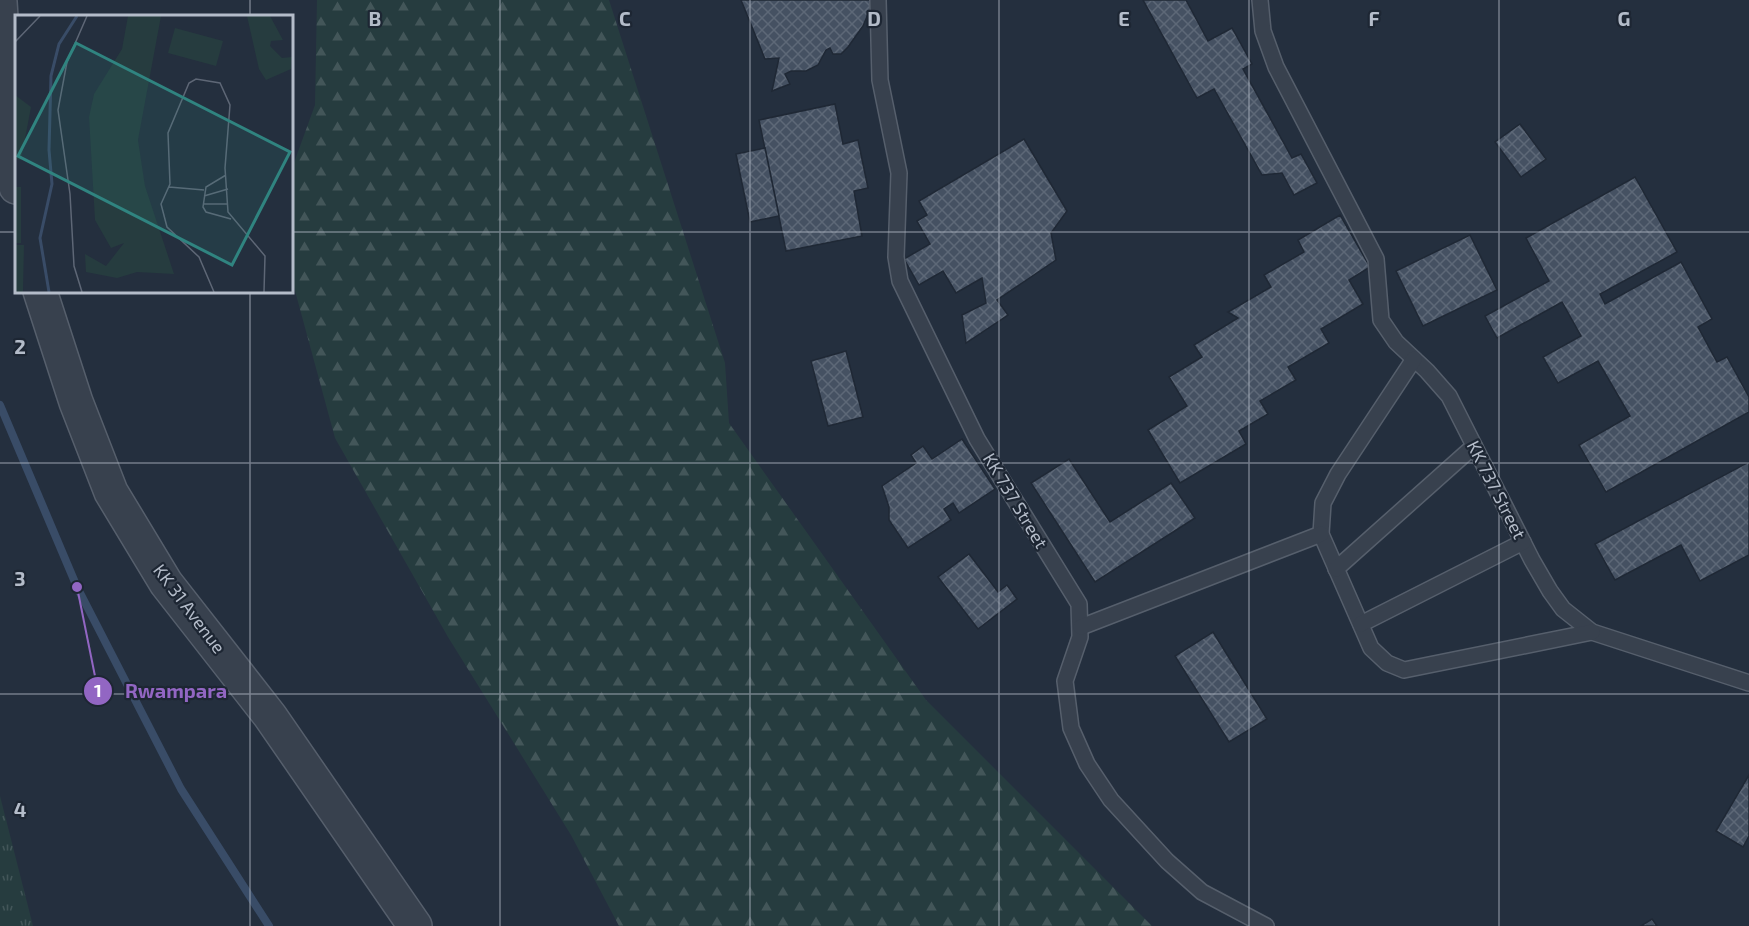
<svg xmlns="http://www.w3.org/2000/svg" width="1749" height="926" font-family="'Exo 2',sans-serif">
<defs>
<pattern id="forest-firs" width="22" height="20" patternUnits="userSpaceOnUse" patternTransform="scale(1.5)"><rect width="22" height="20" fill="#263c3f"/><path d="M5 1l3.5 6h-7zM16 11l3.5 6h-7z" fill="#435659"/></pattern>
<pattern id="park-tufts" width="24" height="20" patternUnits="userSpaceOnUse" patternTransform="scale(1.5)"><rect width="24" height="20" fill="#263c3f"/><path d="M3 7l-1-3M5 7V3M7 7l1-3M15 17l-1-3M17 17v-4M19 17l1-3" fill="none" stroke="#435659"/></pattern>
<pattern id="building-cross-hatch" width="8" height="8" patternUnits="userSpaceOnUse" patternTransform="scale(1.5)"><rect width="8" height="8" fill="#455162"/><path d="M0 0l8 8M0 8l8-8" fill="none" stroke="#5d6877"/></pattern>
</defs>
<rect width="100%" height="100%" fill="#242f3e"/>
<polygon fill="url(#forest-firs)" points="317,0 609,0 725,363 729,423 926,700 1152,926 619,926 571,835 448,637 335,438 291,276 291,171 315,105"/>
<polygon fill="url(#park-tufts)" points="0,796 33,926 0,926"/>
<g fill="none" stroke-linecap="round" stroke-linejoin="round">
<polyline stroke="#394c67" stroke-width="8" points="0,405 77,587 181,789 269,926"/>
</g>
<g fill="url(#building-cross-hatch)" stroke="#1f2835" stroke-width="1.5">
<polygon points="741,0 874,0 863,26 848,47 841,54 833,54 830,48 826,50 818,65 806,71 791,71 785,74 790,84 772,91 779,58 765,59"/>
<polygon points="1143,0 1186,0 1208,41 1232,28 1252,64 1243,69 1292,158 1301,154 1317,183 1294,195 1282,173 1262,175 1214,89 1197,98"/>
<polygon points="835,104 843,144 858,140 868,188 854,191 862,236 786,251 759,120"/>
<polygon points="1520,124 1546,159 1521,177 1495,142"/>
<polygon points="1024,139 1067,211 1051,233 1056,260 997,300 1008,315 966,343 962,315 986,303 982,278 956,293 943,271 919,285 904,259 930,244 917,221 927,215 919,201"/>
<polygon points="765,148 779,216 750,222 736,154"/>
<polygon points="1635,177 1677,252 1600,294 1605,304 1681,262 1712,319 1698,327 1717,362 1727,357 1749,397 1749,412 1606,492 1579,445 1630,416 1598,361 1558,383 1543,357 1581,336 1562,302 1497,338 1485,316 1549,281 1526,238"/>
<polygon points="1340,215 1370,267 1349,280 1363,304 1321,329 1329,343 1288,367 1296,380 1260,401 1268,414 1239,431 1246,444 1180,483 1148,430 1187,406 1169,377 1202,357 1194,345 1238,318 1228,312 1271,287 1264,275 1304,252 1298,240"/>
<polygon points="1470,235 1497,290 1423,326 1396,271"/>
<polygon points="846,351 863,417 828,426 811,361"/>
<polygon points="962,439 995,489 959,513 953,503 944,509 951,520 908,548 889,520 889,507 882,486 916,463 911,455 923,446 932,459"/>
<polygon points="1069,459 1110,522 1171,483 1195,518 1095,582 1031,483"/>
<polygon points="1749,462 1749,555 1700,581 1681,545 1615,580 1595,544"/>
<polygon points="969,554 998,592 1007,585 1017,599 978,629 938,577"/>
<polygon points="1213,632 1267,719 1229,742 1175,656"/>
<polygon points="1749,775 1749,836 1743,847 1716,831"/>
<polygon points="1652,919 1657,926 1641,926"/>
</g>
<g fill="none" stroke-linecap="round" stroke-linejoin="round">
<g stroke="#565f6c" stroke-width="18">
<g id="service">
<polyline points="878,0 880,80 899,173 896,257 900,281 977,439 1079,604 1080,637 1065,681 1071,728 1087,764 1111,800 1167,861 1202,892 1266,926"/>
<polyline points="1260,0 1263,31 1276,67 1376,259 1381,320 1396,342 1427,371 1449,396 1532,560 1550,591 1563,609 1592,632 1749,683"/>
<polyline points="1414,359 1338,474 1323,503 1321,534 1371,648 1387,663 1404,670 1592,632"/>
<polyline points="1336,569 1474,446"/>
<polyline points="1361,624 1523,542"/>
<polyline points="1081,627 1321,534"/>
</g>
</g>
<g stroke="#565f6c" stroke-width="36">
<g id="tertiary">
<polyline points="0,2 10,155 16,187"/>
<polyline points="40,291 76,402 111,492 166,583 270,716 415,926"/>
</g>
</g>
<use href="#service" stroke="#38414e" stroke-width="15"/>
<use href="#tertiary" stroke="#38414e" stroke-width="33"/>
</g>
<path fill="none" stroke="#b4bcc9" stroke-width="1.5" stroke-opacity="0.55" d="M250,0V16M500,0V926M750,0V926M999,0V926M1249,0V926M1499,0V926M0,232H16M291,232H1749M250,291V926M0,463H1749M0,694H1749"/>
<g text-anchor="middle" stroke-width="4.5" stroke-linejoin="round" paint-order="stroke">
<g font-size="18" fill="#b4bcc9" stroke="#1d2633">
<text transform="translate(1496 490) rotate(63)" y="6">KK 737 Street</text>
<text transform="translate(1015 501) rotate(59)" y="6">KK 737 Street</text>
<text transform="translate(189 609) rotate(53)" y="6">KK 31 Avenue</text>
</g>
</g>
<g transform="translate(15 15)">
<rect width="278" height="278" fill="#242f3e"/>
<path d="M160,13L208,26L201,51L153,38ZM0,172H6V228H0ZM0,230H9L8,277H0Z" fill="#263c3f"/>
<path d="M113,1H146L123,125L130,171L159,259L122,257L102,263L71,257L70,239L91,251L109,228L96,233L80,205L74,102L79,79L107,34ZM232,1H255L268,25L256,26L255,31L267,43L277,42L276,54L251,65L244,54Z" fill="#263c3f"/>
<path d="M0,80L16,92L6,145L0,144Z" fill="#263c3f"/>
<path fill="none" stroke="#394c67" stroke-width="3" d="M34,277L25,223L37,169L34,135L36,61L44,29L62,1"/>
<path fill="none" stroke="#5e6776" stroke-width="1.5" d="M0,27L25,1M211,160L191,172L188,192L191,197L216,204M154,172L189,175M189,181L213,174M188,189H213M67,277L59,251L55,179L43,95L52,47L72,1M199,277L184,242L152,212L146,189L155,169L153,118L174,68L181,64L205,68L215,90L210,153L213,197L250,241L249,277"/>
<path fill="#308480" fill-opacity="0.15" stroke="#308480" stroke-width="3" d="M61,28L275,137L217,250L3,141Z"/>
<rect width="278" height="278" fill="none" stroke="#b4bcc9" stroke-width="3"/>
</g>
<g font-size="20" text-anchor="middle" font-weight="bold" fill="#b4bcc9" stroke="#1d2633" stroke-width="4.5" stroke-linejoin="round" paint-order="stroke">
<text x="375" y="26">B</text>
<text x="625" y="26">C</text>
<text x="874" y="26">D</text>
<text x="1124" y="26">E</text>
<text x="1374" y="26">F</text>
<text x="1624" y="26">G</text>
<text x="20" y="354">2</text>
<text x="20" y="586">3</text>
<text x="20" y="817">4</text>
</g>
<path fill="none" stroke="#9266c3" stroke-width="2" d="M77 587L98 691"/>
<g fill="#9266c3" stroke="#1d2633" stroke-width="2">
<circle cx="77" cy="587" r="6"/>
<circle cx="98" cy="691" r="15"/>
</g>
<g font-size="18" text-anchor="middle" font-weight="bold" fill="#fff">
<text x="98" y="697">1</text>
</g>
<g font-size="20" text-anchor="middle" font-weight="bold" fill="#9266c3" stroke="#1d2633" stroke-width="4.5" stroke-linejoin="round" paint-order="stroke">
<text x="176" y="698">Rwampara</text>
</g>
</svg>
